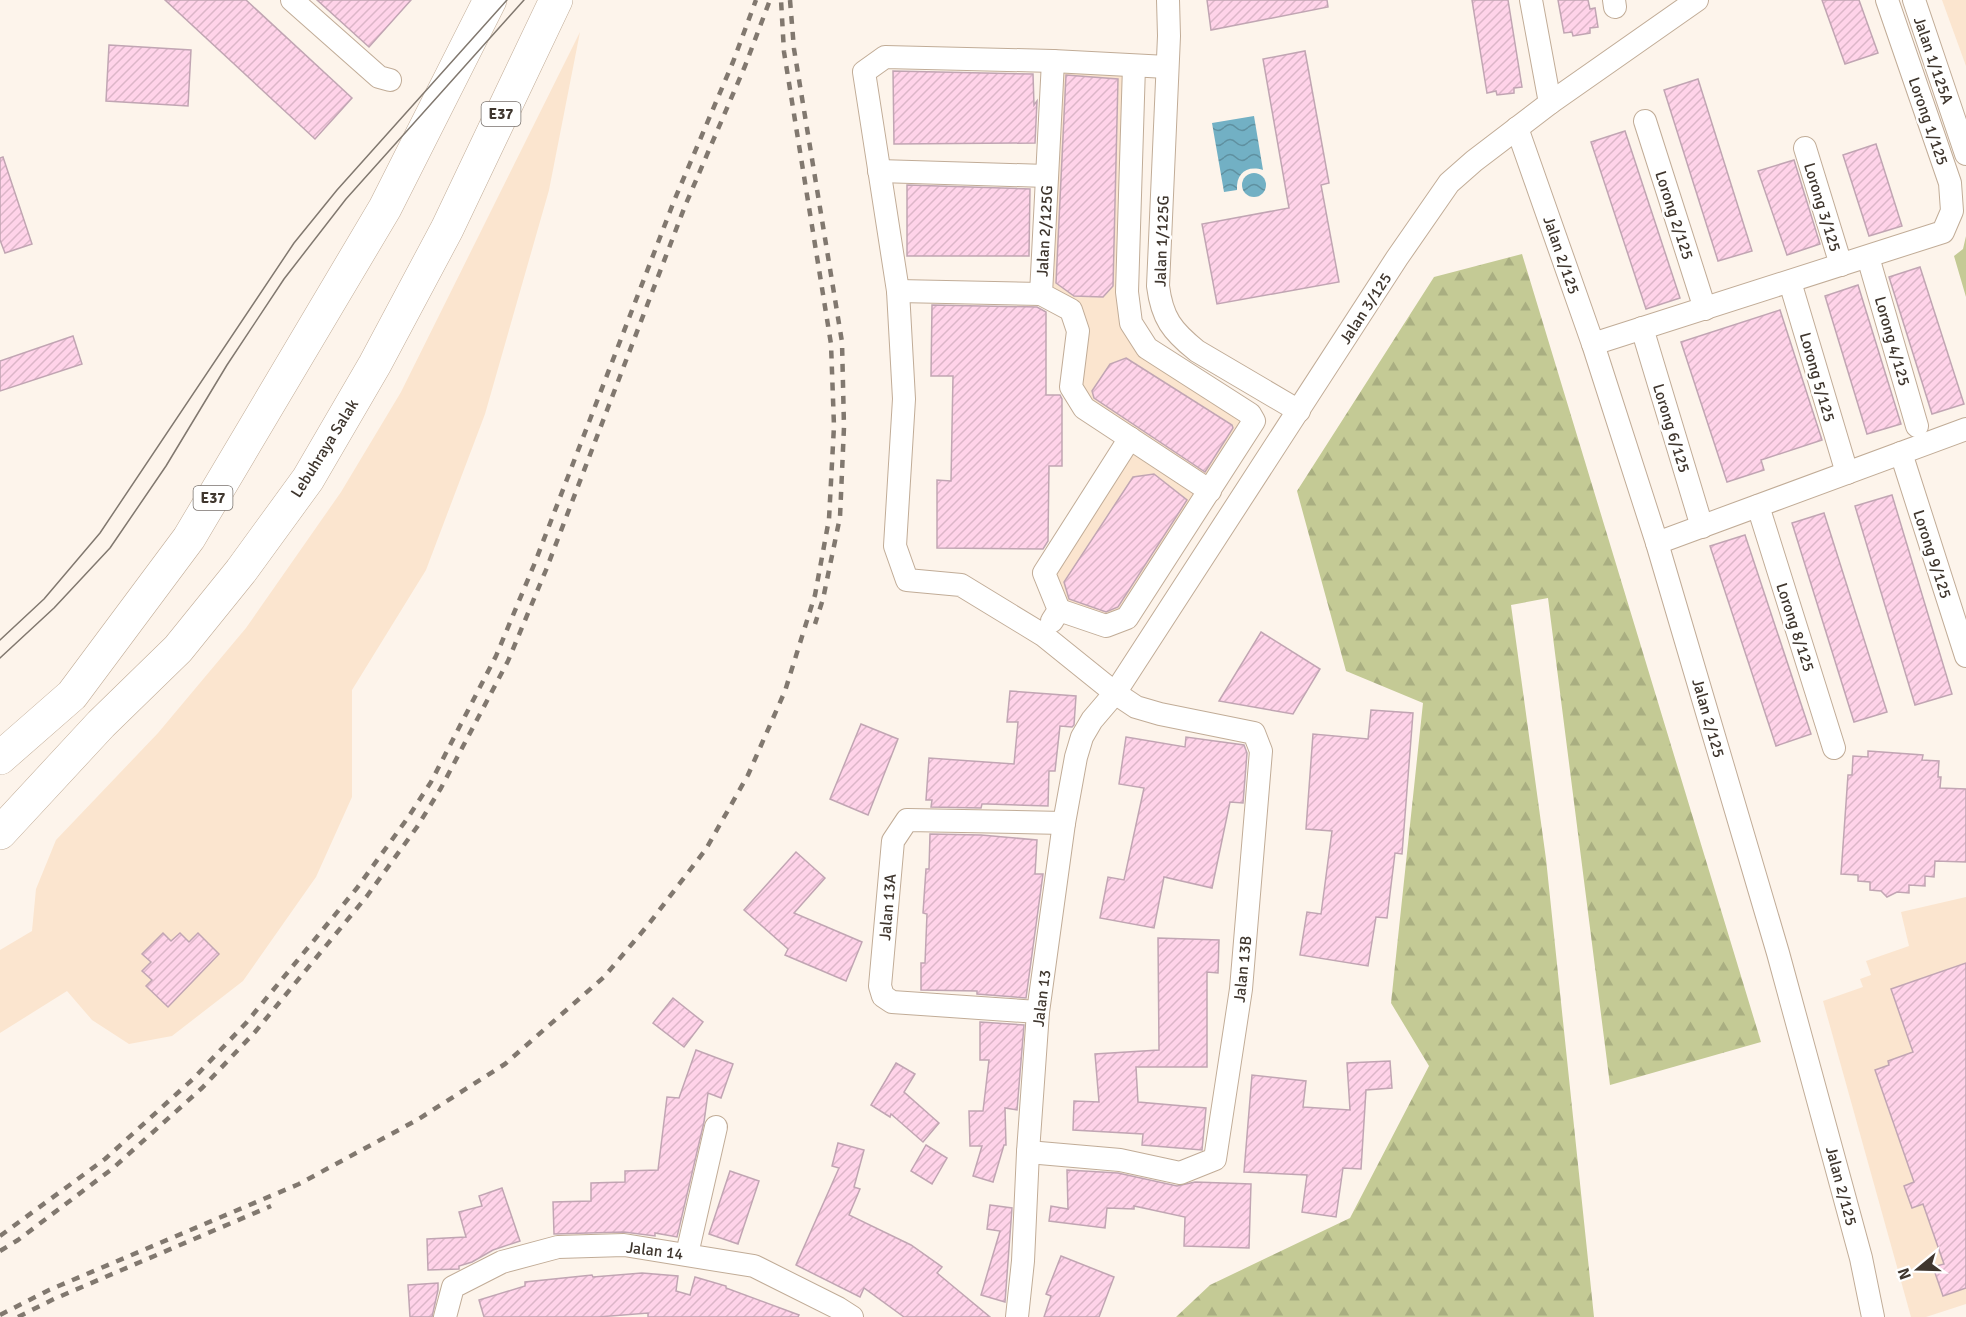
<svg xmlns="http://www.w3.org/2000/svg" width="1966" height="1317" font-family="Signika,sans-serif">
<defs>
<pattern id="forest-firs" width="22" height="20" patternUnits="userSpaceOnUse" patternTransform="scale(1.5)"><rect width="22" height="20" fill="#c4ca95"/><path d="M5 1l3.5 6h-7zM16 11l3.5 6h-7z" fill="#a9ae81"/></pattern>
<pattern id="water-waves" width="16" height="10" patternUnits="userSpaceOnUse" patternTransform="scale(1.5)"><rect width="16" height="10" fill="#72b0c4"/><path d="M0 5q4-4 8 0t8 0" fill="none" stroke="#5f90a0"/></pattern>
<pattern id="building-hatch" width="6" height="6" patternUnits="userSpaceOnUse" patternTransform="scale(1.5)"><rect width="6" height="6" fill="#ffd3e9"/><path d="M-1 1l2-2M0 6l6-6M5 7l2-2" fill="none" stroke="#dcb6c8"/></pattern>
</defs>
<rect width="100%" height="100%" fill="#fdf4eb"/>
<g fill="#fbe5cf">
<polygon points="1942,0 1966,0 1966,66"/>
<polygon points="580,32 549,190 485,414 426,570 352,690 352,797 316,877 243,981 172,1036 129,1044 92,1020 67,991 0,1033 0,950 32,931 36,889 56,840 158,733 246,628 341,492 401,392"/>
<polygon points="1059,69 1127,72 1125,325 1249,419 1124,616 1106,622 1066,609 1052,573 1137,440 1087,406 1078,384 1085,329 1049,291"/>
<polygon points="1966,897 1966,1304 1926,1317 1911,1317 1823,1001 1863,987 1860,979 1871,975 1866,961 1909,946 1901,912"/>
</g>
<g fill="url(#forest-firs)">
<polygon points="1966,236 1966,297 1954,256 1963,249"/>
<polygon points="1522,254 1761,1042 1610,1085 1548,598 1511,605 1546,859 1594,1317 1176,1317 1210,1285 1350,1218 1429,1066 1391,1003 1423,703 1346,671 1297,491 1434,277"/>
</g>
<g fill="url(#water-waves)">
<path d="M1254,116L1263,170C1247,165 1236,173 1237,190L1224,192L1212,123Z"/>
<circle cx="1254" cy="185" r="12"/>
</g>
<g fill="url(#building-hatch)" stroke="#c1a5b3" stroke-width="1.5">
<polygon points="165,0 246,0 352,98 315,139"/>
<polygon points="317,0 411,0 369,47"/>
<polygon points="1207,0 1327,0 1328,7 1211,30"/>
<polygon points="1472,0 1508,0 1522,87 1514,88 1514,93 1497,95 1496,91 1487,93"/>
<polygon points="1558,0 1588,0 1590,9 1595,8 1598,27 1590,28 1590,33 1573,36 1572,32 1564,33"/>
<polygon points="1822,0 1859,0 1878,53 1845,64"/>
<polygon points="109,45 191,50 188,106 106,101"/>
<polygon points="1305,51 1329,183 1321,185 1339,282 1217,304 1202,224 1289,208 1263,59"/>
<polygon points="893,71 1033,74 1034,105 1037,101 1035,143 894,144"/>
<polygon points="1066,75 1118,79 1113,286 1103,297 1074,296 1056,283"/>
<polygon points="1698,79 1752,251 1718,261 1664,90"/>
<polygon points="1625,131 1680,298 1646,309 1591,142"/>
<polygon points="1876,144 1902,226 1869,236 1843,155"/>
<polygon points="3,157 32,244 5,253 0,240 0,158"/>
<polygon points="1794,160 1820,244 1787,255 1758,171"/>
<polygon points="907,185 1030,189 1029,256 907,256"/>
<polygon points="1920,267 1964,404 1932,414 1889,277"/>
<polygon points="1858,285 1901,424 1867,434 1825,296"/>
<polygon points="932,305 1037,307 1046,312 1046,395 1060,395 1062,399 1062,466 1049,466 1048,541 1043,549 937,548 937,480 951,481 953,376 931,376"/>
<polygon points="1780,310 1822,440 1761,460 1764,470 1727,482 1681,342"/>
<polygon points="73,336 82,364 0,391 0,361"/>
<polygon points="1126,358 1232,425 1233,428 1205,472 1094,398 1092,391 1110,364"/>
<polygon points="1154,474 1187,500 1118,607 1106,612 1069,599 1064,582 1133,477"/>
<polygon points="1892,495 1952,694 1915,705 1855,506"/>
<polygon points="1824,513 1887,712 1854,722 1792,523"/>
<polygon points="1745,535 1811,734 1776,746 1710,546"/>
<polygon points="1261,632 1320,669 1293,714 1219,701"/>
<polygon points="1010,691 1076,696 1074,725 1072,727 1060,726 1055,771 1049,771 1048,806 988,804 982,804 981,808 931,807 932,800 926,800 929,758 1014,764 1018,722 1007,722"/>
<polygon points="1371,710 1413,713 1402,854 1395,853 1387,918 1376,917 1368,966 1300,955 1307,912 1321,914 1332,831 1306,829 1313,734 1368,739"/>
<polygon points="861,724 898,739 868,815 830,799"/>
<polygon points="1126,737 1185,747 1186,737 1244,745 1247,753 1243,803 1230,802 1212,888 1164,877 1154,928 1100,918 1108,877 1124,880 1144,788 1119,784"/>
<polygon points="1868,751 1923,755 1922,760 1939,761 1938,777 1941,777 1940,788 1966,789 1966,862 1935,861 1934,877 1925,876 1925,886 1909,885 1909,893 1897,892 1887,897 1881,891 1870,890 1870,882 1858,881 1858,875 1841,874 1848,775 1852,775 1853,756 1868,757"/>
<polygon points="930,834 981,835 1037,840 1035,874 1043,874 1026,998 977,994 977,991 921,990 921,963 925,963 927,914 923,913 926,869 929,869"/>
<polygon points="796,852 825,878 794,913 862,942 846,981 785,955 788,949 744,910"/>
<polygon points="163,933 171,941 180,933 189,942 198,933 219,954 168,1007 146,986 152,980 142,971 151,962 142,954"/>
<polygon points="1158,938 1219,940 1218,973 1207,972 1207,1067 1136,1067 1138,1102 1206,1108 1202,1150 1142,1145 1143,1134 1073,1130 1074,1101 1099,1102 1095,1054 1159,1050"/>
<polygon points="1966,963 1966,1288 1943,1296 1933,1267 1944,1264 1923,1204 1912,1208 1904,1186 1914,1182 1875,1070 1889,1065 1888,1061 1913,1052 1891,989"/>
<polygon points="673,998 703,1022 684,1047 653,1023"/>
<polygon points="980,1022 1024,1025 1017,1110 1005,1108 1006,1145 1004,1145 993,1182 973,1176 982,1146 970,1146 969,1111 983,1111 989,1060 980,1060"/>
<polygon points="696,1050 733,1064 721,1098 708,1093 704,1122 677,1237 655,1233 655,1236 624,1232 554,1234 553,1202 591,1201 591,1183 625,1182 625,1171 658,1170 667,1097 679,1098"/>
<polygon points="1390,1061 1392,1088 1366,1090 1361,1169 1343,1168 1336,1217 1302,1212 1307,1175 1244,1172 1252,1075 1306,1081 1303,1107 1350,1110 1347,1063"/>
<polygon points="896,1063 915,1074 904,1092 939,1123 923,1142 891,1114 890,1117 871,1105"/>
<polygon points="838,1143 864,1150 854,1187 860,1189 849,1215 911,1245 942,1267 937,1273 990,1317 904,1317 864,1288 860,1297 796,1265 839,1168 832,1166"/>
<polygon points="926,1145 947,1158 932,1184 911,1171"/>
<polygon points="1067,1170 1118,1173 1177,1186 1195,1182 1251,1184 1249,1248 1184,1246 1185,1217 1134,1206 1134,1209 1107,1208 1105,1228 1049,1221 1051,1206 1068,1209"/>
<polygon points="730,1171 759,1181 738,1244 709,1234"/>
<polygon points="502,1188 520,1241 493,1250 472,1262 459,1266 459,1269 428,1270 427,1239 466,1237 459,1212 482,1206 479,1196"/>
<polygon points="990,1205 1012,1208 1005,1302 981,1295 1000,1231 987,1229"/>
<polygon points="1061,1256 1114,1277 1099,1317 1044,1317 1051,1296 1046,1294"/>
<polygon points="642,1273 678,1276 676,1291 690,1295 695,1277 726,1286 726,1288 799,1315 798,1317 648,1317 648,1313 598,1317 484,1317 479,1300 525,1286 525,1282 592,1275 593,1277"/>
<polygon points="438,1283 438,1290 432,1317 410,1317 408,1285"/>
</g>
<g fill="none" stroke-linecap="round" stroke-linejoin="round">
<g stroke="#c1ac97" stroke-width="24">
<g id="minor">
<polyline points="292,0 379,77 390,80"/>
<path d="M1168,0L1169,36L1158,286C1162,318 1172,331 1197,351L1299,411"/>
<polyline points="1531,0 1550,103"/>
<polyline points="1614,0 1615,7"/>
<polyline points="1914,0 1966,154"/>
<polyline points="1053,61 1041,294 1071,310 1078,331 1071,387 1084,408 1210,491"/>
<polyline points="1645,121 1705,309"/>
<polyline points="1517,128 1593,344 1657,543 1778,953 1861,1258 1873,1317"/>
<polyline points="1805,148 1841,265"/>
<polyline points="879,171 1047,176"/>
<polyline points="1868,257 1917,426"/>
<polyline points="1790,282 1847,473"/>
<polyline points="898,291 1041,294"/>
<polyline points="1642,328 1702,527"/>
<polyline points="1593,344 1943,232 1952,211 1950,183 1887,0"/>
<polyline points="1901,453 1966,656"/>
<polyline points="1758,506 1834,748"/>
<polyline points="1657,543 1966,429"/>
<polyline points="1059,610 1106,626 1127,618 1254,421 1250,414 1147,348 1131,323 1127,292 1134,66"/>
<polyline points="1052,621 1059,610 1044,573 1130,438"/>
<polyline points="1038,1012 892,1002 883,996 880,986 893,841 907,820 1064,823"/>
<polyline points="1028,1152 1120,1160 1180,1173 1215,1159 1241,989 1261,751 1254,733 1160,714 1136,707 1115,693 1043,635 961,585 907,580 895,546 904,399 898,291 864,72 885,57 1053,61 1167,67"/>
<polyline points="687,1254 716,1127"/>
<polyline points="445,1317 453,1287 502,1262 558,1247 624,1245 754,1266 838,1308 852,1317"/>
<polyline points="1017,1317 1023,1261 1028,1152 1038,1012 1064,823 1076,757 1082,737 1092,720 1115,693 1397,258 1449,183 1474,161 1550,103 1697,0"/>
</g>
</g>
<g stroke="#c1ac97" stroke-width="34">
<g id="highway">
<polyline points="0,758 72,695 189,538 385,208 490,0"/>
<polyline points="0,833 101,724 178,649 241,571 308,479 375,364 447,229 556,0"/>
</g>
</g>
<use href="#minor" stroke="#fff" stroke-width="22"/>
<use href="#highway" stroke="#fff" stroke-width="33"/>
<g stroke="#81786f" stroke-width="1.5">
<polyline points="0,640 44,599 100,533 294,243 337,190 507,0"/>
<polyline points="0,658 54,608 110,548 166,466 227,365 284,279 346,199 524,0"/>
</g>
<g stroke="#81786f" stroke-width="4.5" stroke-dasharray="8 8" stroke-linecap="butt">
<polyline points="790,0 794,49 842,342 844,427 840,517 823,599 815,624"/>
<polyline points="0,1236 105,1159 193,1079 246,1023 357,888 407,819 431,782 496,656 534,565 674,201 733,62 756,0"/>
<polyline points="0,1251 18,1240 112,1169 202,1088 255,1032 367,896 417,827 441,788 508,661 546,570 685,206 745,66 770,0"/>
<polyline points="0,1315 49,1290 299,1184 417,1120 505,1064 604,977 648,925 706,849 748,775 785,691 815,595 829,519 834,426 831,344 784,52 781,0"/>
<polyline points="18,1317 54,1299 271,1206"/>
</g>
</g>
<g text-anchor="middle" stroke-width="5" stroke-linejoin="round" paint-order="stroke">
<g fill="#fff" stroke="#79726d" stroke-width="1.5">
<rect x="481.5" y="102" width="39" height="24" rx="4.5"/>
<rect x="193.5" y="486" width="39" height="24" rx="4.5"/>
</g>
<g font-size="15" font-weight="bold" fill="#3f362e">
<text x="501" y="119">E37</text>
<text x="213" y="503">E37</text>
</g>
<g font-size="16" fill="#3f362e" stroke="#fff">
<text transform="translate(1934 60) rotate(71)" y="6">Jalan 1/125A</text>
<text transform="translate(1929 121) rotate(71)" y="6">Lorong 1/125</text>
<text transform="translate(1823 207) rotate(73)" y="6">Lorong 3/125</text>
<text transform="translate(1675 215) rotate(72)" y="6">Lorong 2/125</text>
<text transform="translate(1044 231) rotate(-87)" y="6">Jalan 2/125G</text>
<text transform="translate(1161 241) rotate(-88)" y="6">Jalan 1/125G</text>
<text transform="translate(1562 255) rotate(71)" y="6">Jalan 2/125</text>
<text transform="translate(1365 308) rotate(-57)" y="6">Jalan 3/125</text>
<text transform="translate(1893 341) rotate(74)" y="6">Lorong 4/125</text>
<text transform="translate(1818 377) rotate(74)" y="6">Lorong 5/125</text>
<text transform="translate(1672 428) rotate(73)" y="6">Lorong 6/125</text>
<text transform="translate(324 448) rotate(-58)" y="6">Lebuhraya Salak</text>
<text transform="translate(1933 554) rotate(72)" y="6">Lorong 9/125</text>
<text transform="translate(1796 627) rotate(72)" y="6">Lorong 8/125</text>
<text transform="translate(1709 718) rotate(74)" y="6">Jalan 2/125</text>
<text transform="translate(887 907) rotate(-85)" y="6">Jalan 13A</text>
<text transform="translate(1242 969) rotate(-84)" y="6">Jalan 13B</text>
<text transform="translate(1041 998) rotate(-83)" y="6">Jalan 13</text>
<text transform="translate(1842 1186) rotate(75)" y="6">Jalan 2/125</text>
<text transform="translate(655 1250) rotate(7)" y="6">Jalan 14</text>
</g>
</g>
<g transform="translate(1918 1269) rotate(251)" stroke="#ffffff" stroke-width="4.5" paint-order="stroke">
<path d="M0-4.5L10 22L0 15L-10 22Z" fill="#3f362e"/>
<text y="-9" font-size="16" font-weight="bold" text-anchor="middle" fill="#3f362e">N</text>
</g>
</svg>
